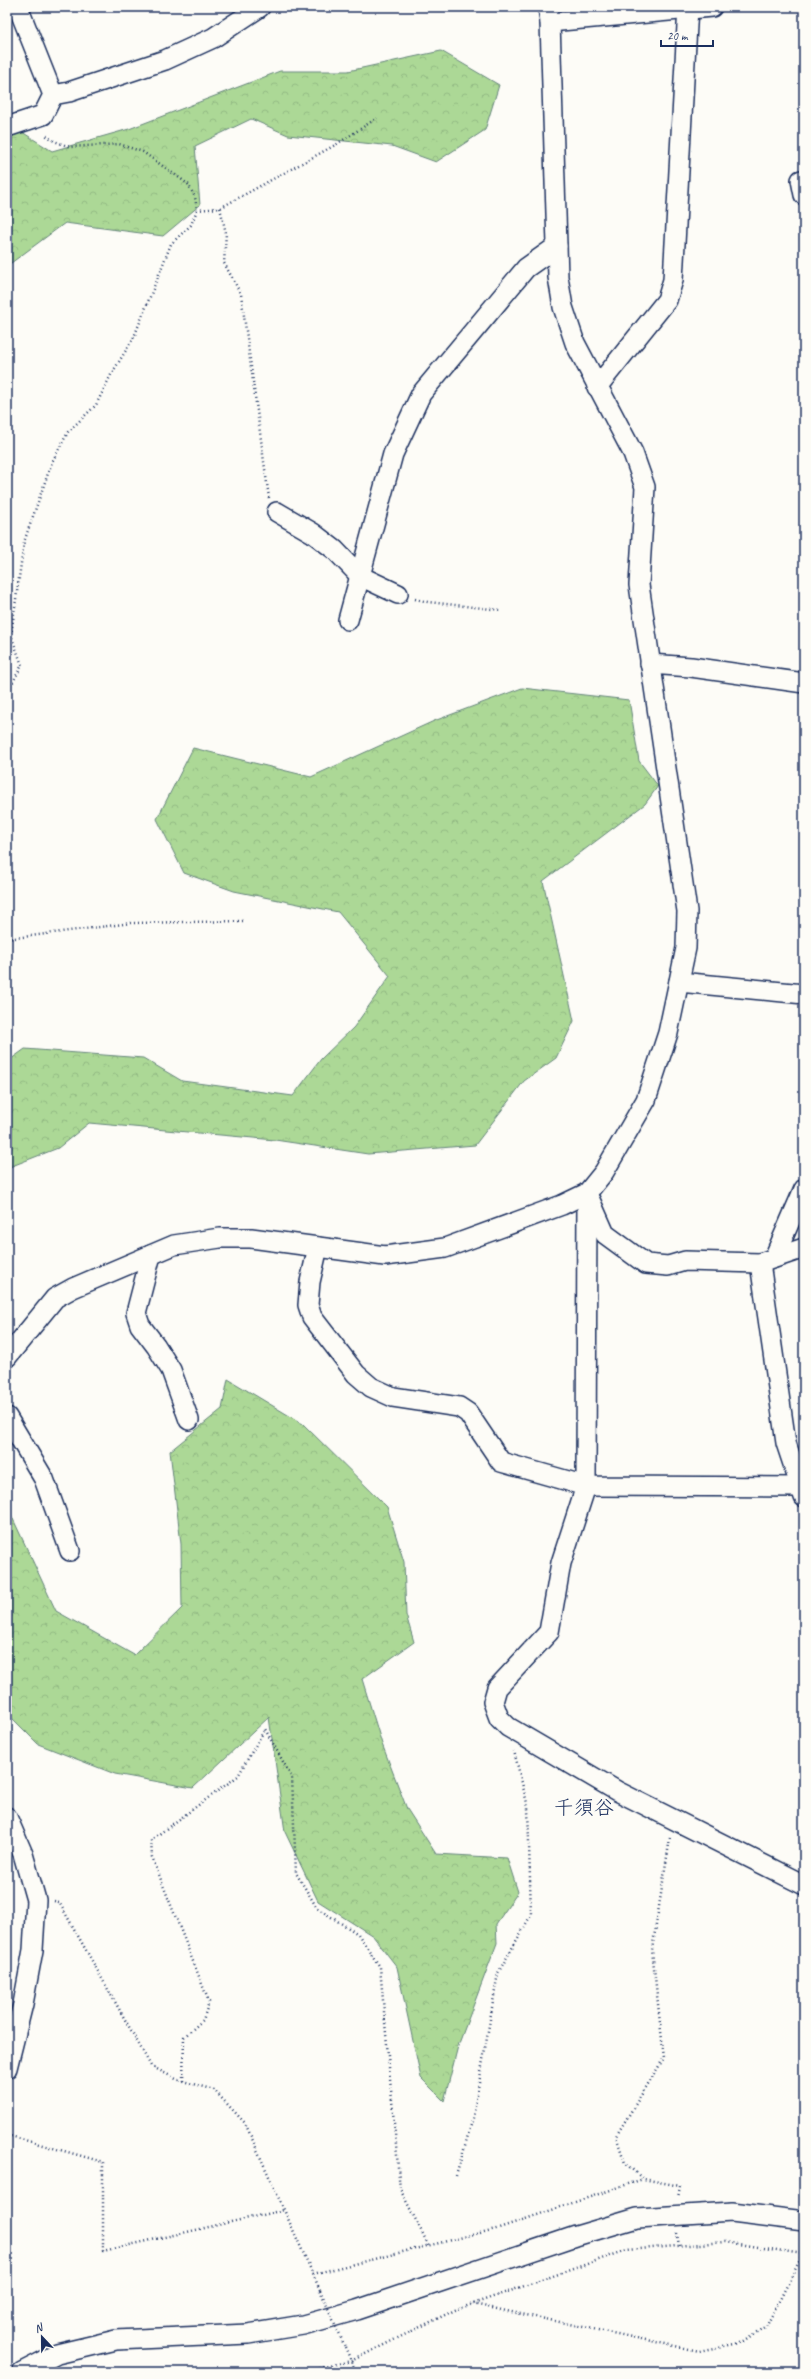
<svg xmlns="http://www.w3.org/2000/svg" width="811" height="2379" font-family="Caveat,'Klee One',sans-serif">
<defs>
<pattern id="forest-crowns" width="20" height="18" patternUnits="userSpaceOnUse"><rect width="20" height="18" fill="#acd896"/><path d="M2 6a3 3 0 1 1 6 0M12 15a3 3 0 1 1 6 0" fill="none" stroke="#93ba84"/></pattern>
</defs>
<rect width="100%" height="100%" fill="#fdfcf7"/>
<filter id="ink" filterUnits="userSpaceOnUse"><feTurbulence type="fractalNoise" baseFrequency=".025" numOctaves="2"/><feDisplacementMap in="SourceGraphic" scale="8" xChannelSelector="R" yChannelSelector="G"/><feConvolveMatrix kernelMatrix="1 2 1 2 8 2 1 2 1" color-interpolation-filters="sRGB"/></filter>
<g filter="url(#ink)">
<g fill="url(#forest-crowns)" stroke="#64847a">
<polygon points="441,51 499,85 485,130 436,162 392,146 288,135 251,119 195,146 200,205 163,236 65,223 7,266 7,138 22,132 52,151 129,129 280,71 348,71"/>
<polygon points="522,688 629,700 639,761 658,786 645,804 543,881 574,1021 556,1058 524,1081 475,1145 368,1154 275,1140 89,1123 58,1148 7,1168 7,1062 25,1049 143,1058 182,1081 293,1096 321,1059 354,1027 390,976 338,912 234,891 184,873 157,819 193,748 311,777 434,721"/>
<polygon points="228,1379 303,1424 387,1507 404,1562 406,1615 414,1642 362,1679 382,1744 407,1809 436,1854 507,1858 518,1892 496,1924 497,1943 458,2046 444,2101 421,2078 397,1967 373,1936 318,1901 285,1832 269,1717 193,1788 115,1774 38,1744 7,1713 7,1506 56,1611 134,1655 182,1608 181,1544 170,1451 222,1409"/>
</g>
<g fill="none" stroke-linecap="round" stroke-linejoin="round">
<g stroke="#1b2f5e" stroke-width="22">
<g id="minor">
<polyline points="550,22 712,7"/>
<polyline points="53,95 69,92 165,60 213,38 260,7"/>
<polyline points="7,127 43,115 53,95 18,7"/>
<polyline points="801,180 804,195"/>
<polyline points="597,387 667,300 673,280 688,7"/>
<polyline points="277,512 313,533 335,550 360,576 398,594"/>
<polyline points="348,620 393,454 421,394 526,268 557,246"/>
<polyline points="650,664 691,667 804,683"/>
<polyline points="679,982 804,994"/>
<polyline points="587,1193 586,1486 561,1563 549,1632 497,1688 493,1702 499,1718 508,1727 617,1791 804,1885"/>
<polyline points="590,1200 605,1234 646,1264 668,1266 685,1261 760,1263 804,1248"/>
<polyline points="318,1247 310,1282 308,1305 312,1317 356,1374 371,1387 393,1397 459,1407 468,1413 501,1462 586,1486 800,1487"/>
<polyline points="151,1255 136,1313 140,1325 156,1346 171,1370 189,1420"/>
<polyline points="774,1258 804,1189"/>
<polyline points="760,1263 786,1443 804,1497"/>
<polyline points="7,1357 55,1298 73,1288 174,1245 220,1238 251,1238 385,1256 445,1248 562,1205 587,1193 604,1172 646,1100 668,1033 686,948 687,911 639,585 645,487 633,453 575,343 563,307 558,277 550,22 548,7"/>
<polyline points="7,1417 44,1479 70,1551"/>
<polyline points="7,1817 23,1854 36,1900 33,1950 23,2004 7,2068"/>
<polyline points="22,2372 57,2354 116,2340 248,2334 303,2325 357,2310 576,2236 637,2218 732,2212 804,2221"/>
</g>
</g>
<g stroke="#1b2f5e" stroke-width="2.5" stroke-dasharray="1 3" stroke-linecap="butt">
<polyline points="220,208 226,233 224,263 241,294 269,498"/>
<polyline points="197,210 220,208 337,144 377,118"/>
<polyline points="415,599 428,602 501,610"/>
<polyline points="7,693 22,665 11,635 24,542 52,462 68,432 96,405 111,375 134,337 171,244 191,225 197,210 195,197 188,184 143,152 119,144 70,147 54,141 44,134"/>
<polyline points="7,939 131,923 243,921"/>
<polyline points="670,1838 652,1950 664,2058 616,2136 625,2163 643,2179 680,2186 678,2198"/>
<polyline points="54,1901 59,1902 151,2066 176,2079 214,2090 245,2123 320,2290"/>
<polyline points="183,2081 184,2037 203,2020 209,2002 152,1857 151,1840 238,1776 265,1729 292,1778 296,1873 317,1908 358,1934 380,1967 400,2189 429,2246"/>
<polyline points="7,2135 103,2162 103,2251 284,2210"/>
<polyline points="456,2176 473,2118 498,1973 531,1915 528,1807 514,1751"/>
<polyline points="677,2233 679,2246"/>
<polyline points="313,2274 496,2229 643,2179"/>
<polyline points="345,2347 356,2372"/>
<polyline points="304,2372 351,2361 455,2310 473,2304 627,2250 725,2242 803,2254 766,2327 743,2342 699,2351 473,2304"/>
</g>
<use href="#minor" stroke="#fdfcf7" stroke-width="19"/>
<polyline stroke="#1b2f5e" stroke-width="2.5" stroke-dasharray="1 3" stroke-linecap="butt" points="320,2290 345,2347"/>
</g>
</g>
<g text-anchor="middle" stroke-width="3" stroke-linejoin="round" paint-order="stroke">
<g font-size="20" fill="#1b2f5e" stroke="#fdfcf7">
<text x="584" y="1814">千須谷</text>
</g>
</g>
<rect width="811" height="2379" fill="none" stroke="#fdfcf7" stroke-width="24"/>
<rect x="12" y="12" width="787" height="2355" fill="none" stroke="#1b2f5e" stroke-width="1.5" filter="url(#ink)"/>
<g transform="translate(42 2337) rotate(338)" stroke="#fdfcf7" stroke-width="3" paint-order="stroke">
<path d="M0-3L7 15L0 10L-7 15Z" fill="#1b2f5e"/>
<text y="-6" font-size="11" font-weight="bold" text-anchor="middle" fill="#1b2f5e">N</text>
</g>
<path d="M661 40v6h52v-6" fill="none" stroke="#1b2f5e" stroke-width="2"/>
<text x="667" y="40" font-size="12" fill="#1b2f5e" stroke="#fdfcf7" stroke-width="3" paint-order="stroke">20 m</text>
</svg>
